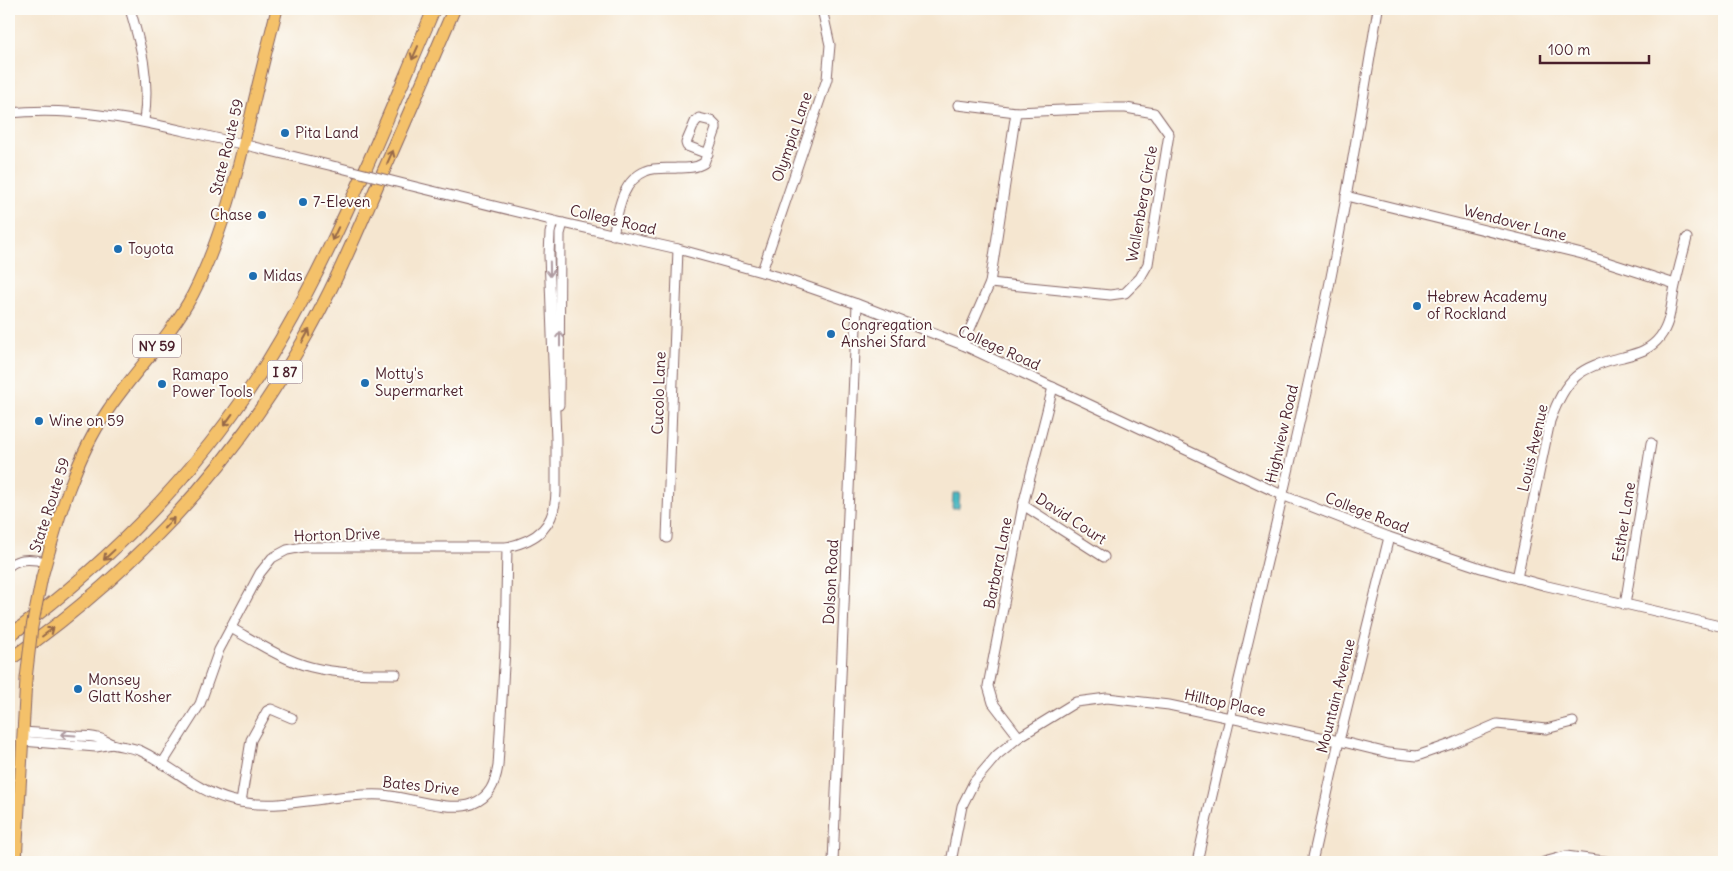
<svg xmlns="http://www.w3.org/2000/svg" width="1733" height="871" font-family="Delius,sans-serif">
<rect width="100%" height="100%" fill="#fdfcf7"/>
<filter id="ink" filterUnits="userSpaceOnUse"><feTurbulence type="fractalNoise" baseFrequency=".02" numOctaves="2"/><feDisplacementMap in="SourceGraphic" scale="10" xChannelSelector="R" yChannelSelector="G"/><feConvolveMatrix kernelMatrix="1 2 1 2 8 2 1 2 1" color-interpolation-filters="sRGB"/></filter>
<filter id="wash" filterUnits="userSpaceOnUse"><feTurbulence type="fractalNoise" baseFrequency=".0096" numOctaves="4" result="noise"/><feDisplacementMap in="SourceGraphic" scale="20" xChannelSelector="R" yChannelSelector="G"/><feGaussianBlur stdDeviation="1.12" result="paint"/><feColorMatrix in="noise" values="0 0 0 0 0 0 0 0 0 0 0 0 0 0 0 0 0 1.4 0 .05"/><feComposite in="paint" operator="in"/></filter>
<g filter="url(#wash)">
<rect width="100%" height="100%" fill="#f5e6d0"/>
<polygon fill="#48b7c1" stroke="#496b76" points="953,493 960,493 959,508 952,508"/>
</g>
<g filter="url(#ink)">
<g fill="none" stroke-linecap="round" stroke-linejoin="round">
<g stroke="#866565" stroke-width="11">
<g id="minor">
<path d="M130,9C142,50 150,77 144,121"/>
<polyline points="958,105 1016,112 1109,108 1126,108 1154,113 1169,134 1148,264 1140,278 1125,293 1110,295 990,283"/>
<path d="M9,113C73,107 127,118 189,132C239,143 288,155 337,167"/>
<polyline points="408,185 563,223 678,249 776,276 857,304 963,345 1282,495 1389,537 1481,568 1543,585 1724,627"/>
<polyline points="1346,196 1582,254 1675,284"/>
<path d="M613,235C618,212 621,181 646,171C655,167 668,169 677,168C687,168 696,168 704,163L716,129V126L711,121L699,118L695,122L686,143L687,146L708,154"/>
<polyline points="762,271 827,79 830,45 822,9"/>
<polyline points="963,345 990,283 1016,112"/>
<polyline points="559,405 560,234 563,223"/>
<polyline points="1023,505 1104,557"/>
<polyline points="667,538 678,249"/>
<path d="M9,566C19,557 34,559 46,562"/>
<path d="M1517,578L1550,421C1566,378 1578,367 1623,357C1638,353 1650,350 1660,337C1671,323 1671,303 1675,286C1678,270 1683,254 1687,238"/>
<polyline points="1625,605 1651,443"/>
<path d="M231,628C256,642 283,660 311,667C339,674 367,674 396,674"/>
<path d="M23,732C40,733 58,734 76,736C83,736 91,736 98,738C103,739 107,742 112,744C122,747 132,747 141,751C172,766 196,791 231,800C280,813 332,792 382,795C407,797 449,812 472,804C490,797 495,784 498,766L505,649L507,547"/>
<polyline points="1019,737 993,703 988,686 1023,505 1053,387"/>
<polyline points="22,741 96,747 112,744"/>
<path d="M162,764L200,704L219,650L260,573L272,558L287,550L303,547H507C538,540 555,526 556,492V440L549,255L550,233L553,221"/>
<polyline points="241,802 251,740 267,711 271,709 292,718"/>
<polyline points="833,862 857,304"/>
<polyline points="951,862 962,806 974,782 997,755 1019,737 1076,702 1107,698 1169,705 1339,741 1388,753 1417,756 1451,744 1497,724 1546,729 1573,722"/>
<path d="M1197,862C1240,667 1291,473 1331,277C1349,188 1363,98 1378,9"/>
<polyline points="1312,862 1339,741 1389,537"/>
<polyline points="1544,862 1566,856 1612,862"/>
</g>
</g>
<g stroke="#866565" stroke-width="13">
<g id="major">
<path d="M42,577C58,519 74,460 108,410C135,370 171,336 193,294C222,237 236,177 251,115C259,79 268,44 277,9"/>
<polyline points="16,862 26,679"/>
</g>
</g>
<g stroke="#866565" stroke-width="14">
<g id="highway">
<path d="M9,636C118,556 213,457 281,339C342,234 386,120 434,9"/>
<path d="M9,660C126,578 226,474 298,350C329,298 353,242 377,186C403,127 429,68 454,9"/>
</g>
</g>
<use href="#minor" stroke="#fff" stroke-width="9"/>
<use href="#major" stroke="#f4c16b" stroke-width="11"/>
<use href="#highway" stroke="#f4c16b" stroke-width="12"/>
<g stroke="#866565" stroke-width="11" stroke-linecap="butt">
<polyline id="minor-bridge" points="337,167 408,185"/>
</g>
<g stroke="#866565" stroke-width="13" stroke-linecap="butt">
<polyline id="major-bridge" points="26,679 32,627 42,577"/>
</g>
<use href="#minor-bridge" stroke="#fff" stroke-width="9"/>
<use href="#major-bridge" stroke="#f4c16b" stroke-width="11"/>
</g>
<defs><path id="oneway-shaft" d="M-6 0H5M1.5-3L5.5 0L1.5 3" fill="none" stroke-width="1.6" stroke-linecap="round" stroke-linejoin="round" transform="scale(1.25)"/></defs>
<g stroke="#966848">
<use href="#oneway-shaft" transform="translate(415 53) rotate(114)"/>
<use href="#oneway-shaft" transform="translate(390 157) rotate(-66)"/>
<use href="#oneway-shaft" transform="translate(335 234) rotate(115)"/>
<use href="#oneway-shaft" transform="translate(306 336) rotate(-61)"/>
<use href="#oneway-shaft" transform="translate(228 420) rotate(126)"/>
<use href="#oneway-shaft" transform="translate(169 523) rotate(-47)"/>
<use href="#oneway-shaft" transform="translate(109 555) rotate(137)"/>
<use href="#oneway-shaft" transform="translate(48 632) rotate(-37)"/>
</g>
<g stroke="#ae9aa0">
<use href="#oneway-shaft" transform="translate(550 269) rotate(89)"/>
<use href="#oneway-shaft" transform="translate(560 339) rotate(-90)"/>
<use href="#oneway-shaft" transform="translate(68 735) rotate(-176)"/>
</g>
</g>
<g fill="#1f6fb2" stroke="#fdfcf7" stroke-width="2">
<circle cx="285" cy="133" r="5"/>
<circle cx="303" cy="202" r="5"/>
<circle cx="262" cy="215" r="5"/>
<circle cx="118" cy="249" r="5"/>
<circle cx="253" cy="276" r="5"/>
<circle cx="1417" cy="306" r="5"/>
<circle cx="831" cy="334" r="5"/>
<circle cx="365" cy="383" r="5"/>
<circle cx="162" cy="384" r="5"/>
<circle cx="39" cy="421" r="5"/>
<circle cx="78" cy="689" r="5"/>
</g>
<g text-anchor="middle" stroke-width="4" stroke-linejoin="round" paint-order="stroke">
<g fill="#fdfcf7" stroke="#806168" stroke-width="1">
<rect x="133" y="334.5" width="48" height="23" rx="4"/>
<rect x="267.5" y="360.5" width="35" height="23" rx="4"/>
</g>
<g font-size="14" font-weight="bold" fill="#4a1f2b">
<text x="157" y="351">NY 59</text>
<text x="285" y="377">I 87</text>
</g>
<g font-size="15" fill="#4a1f2b" stroke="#fdfcf7" text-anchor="start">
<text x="295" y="138">Pita Land</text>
<text x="313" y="207">7-Eleven</text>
<text x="252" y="220" text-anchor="end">Chase</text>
<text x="128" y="254">Toyota</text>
<text x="263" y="281">Midas</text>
<text x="1427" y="302">Hebrew Academy<tspan x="1427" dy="17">of Rockland</tspan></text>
<text x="841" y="330">Congregation<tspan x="841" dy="17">Anshei Sfard</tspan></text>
<text x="375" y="379">Motty's<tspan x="375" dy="17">Supermarket</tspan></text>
<text x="172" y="380">Ramapo<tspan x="172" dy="17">Power Tools</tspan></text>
<text x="49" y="426">Wine on 59</text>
<text x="88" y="685">Monsey<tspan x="88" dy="17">Glatt Kosher</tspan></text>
</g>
<g font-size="15" fill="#4a1f2b" stroke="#fdfcf7">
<text transform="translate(792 137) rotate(-71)" y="5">Olympia Lane</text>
<text transform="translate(227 147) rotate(-76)" y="5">State Route 59</text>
<text transform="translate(1142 204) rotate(-80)" y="5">Wallenberg Circle</text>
<text transform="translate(613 220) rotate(13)" y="5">College Road</text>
<text transform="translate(1515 223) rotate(14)" y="5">Wendover Lane</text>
<text transform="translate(999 348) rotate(24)" y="5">College Road</text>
<text transform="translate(659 393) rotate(-88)" y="5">Cucolo Lane</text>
<text transform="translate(1282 434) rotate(-77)" y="5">Highview Road</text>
<text transform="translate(1533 448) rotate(-77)" y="5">Louis Avenue</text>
<text transform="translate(50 505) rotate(-72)" y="5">State Route 59</text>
<text transform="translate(1367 513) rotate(21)" y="5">College Road</text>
<text transform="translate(1071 519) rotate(33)" y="5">David Court</text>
<text transform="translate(1624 522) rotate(-81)" y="5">Esther Lane</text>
<text transform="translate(337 535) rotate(-2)" y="5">Horton Drive</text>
<text transform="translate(998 563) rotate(-79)" y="5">Barbara Lane</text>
<text transform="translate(831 582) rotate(-87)" y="5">Dolson Road</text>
<text transform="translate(1336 696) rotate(-76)" y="5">Mountain Avenue</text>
<text transform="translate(1225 703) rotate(12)" y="5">Hilltop Place</text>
<text transform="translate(421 786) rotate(6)" y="5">Bates Drive</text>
</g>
</g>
<rect width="1733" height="871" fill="none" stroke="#fdfcf7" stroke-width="30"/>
<path d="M1540 55v8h109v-8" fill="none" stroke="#4a1f2b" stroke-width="2.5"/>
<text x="1548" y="55" font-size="15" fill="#4a1f2b" stroke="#fdfcf7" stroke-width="4" paint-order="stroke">100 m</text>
</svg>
